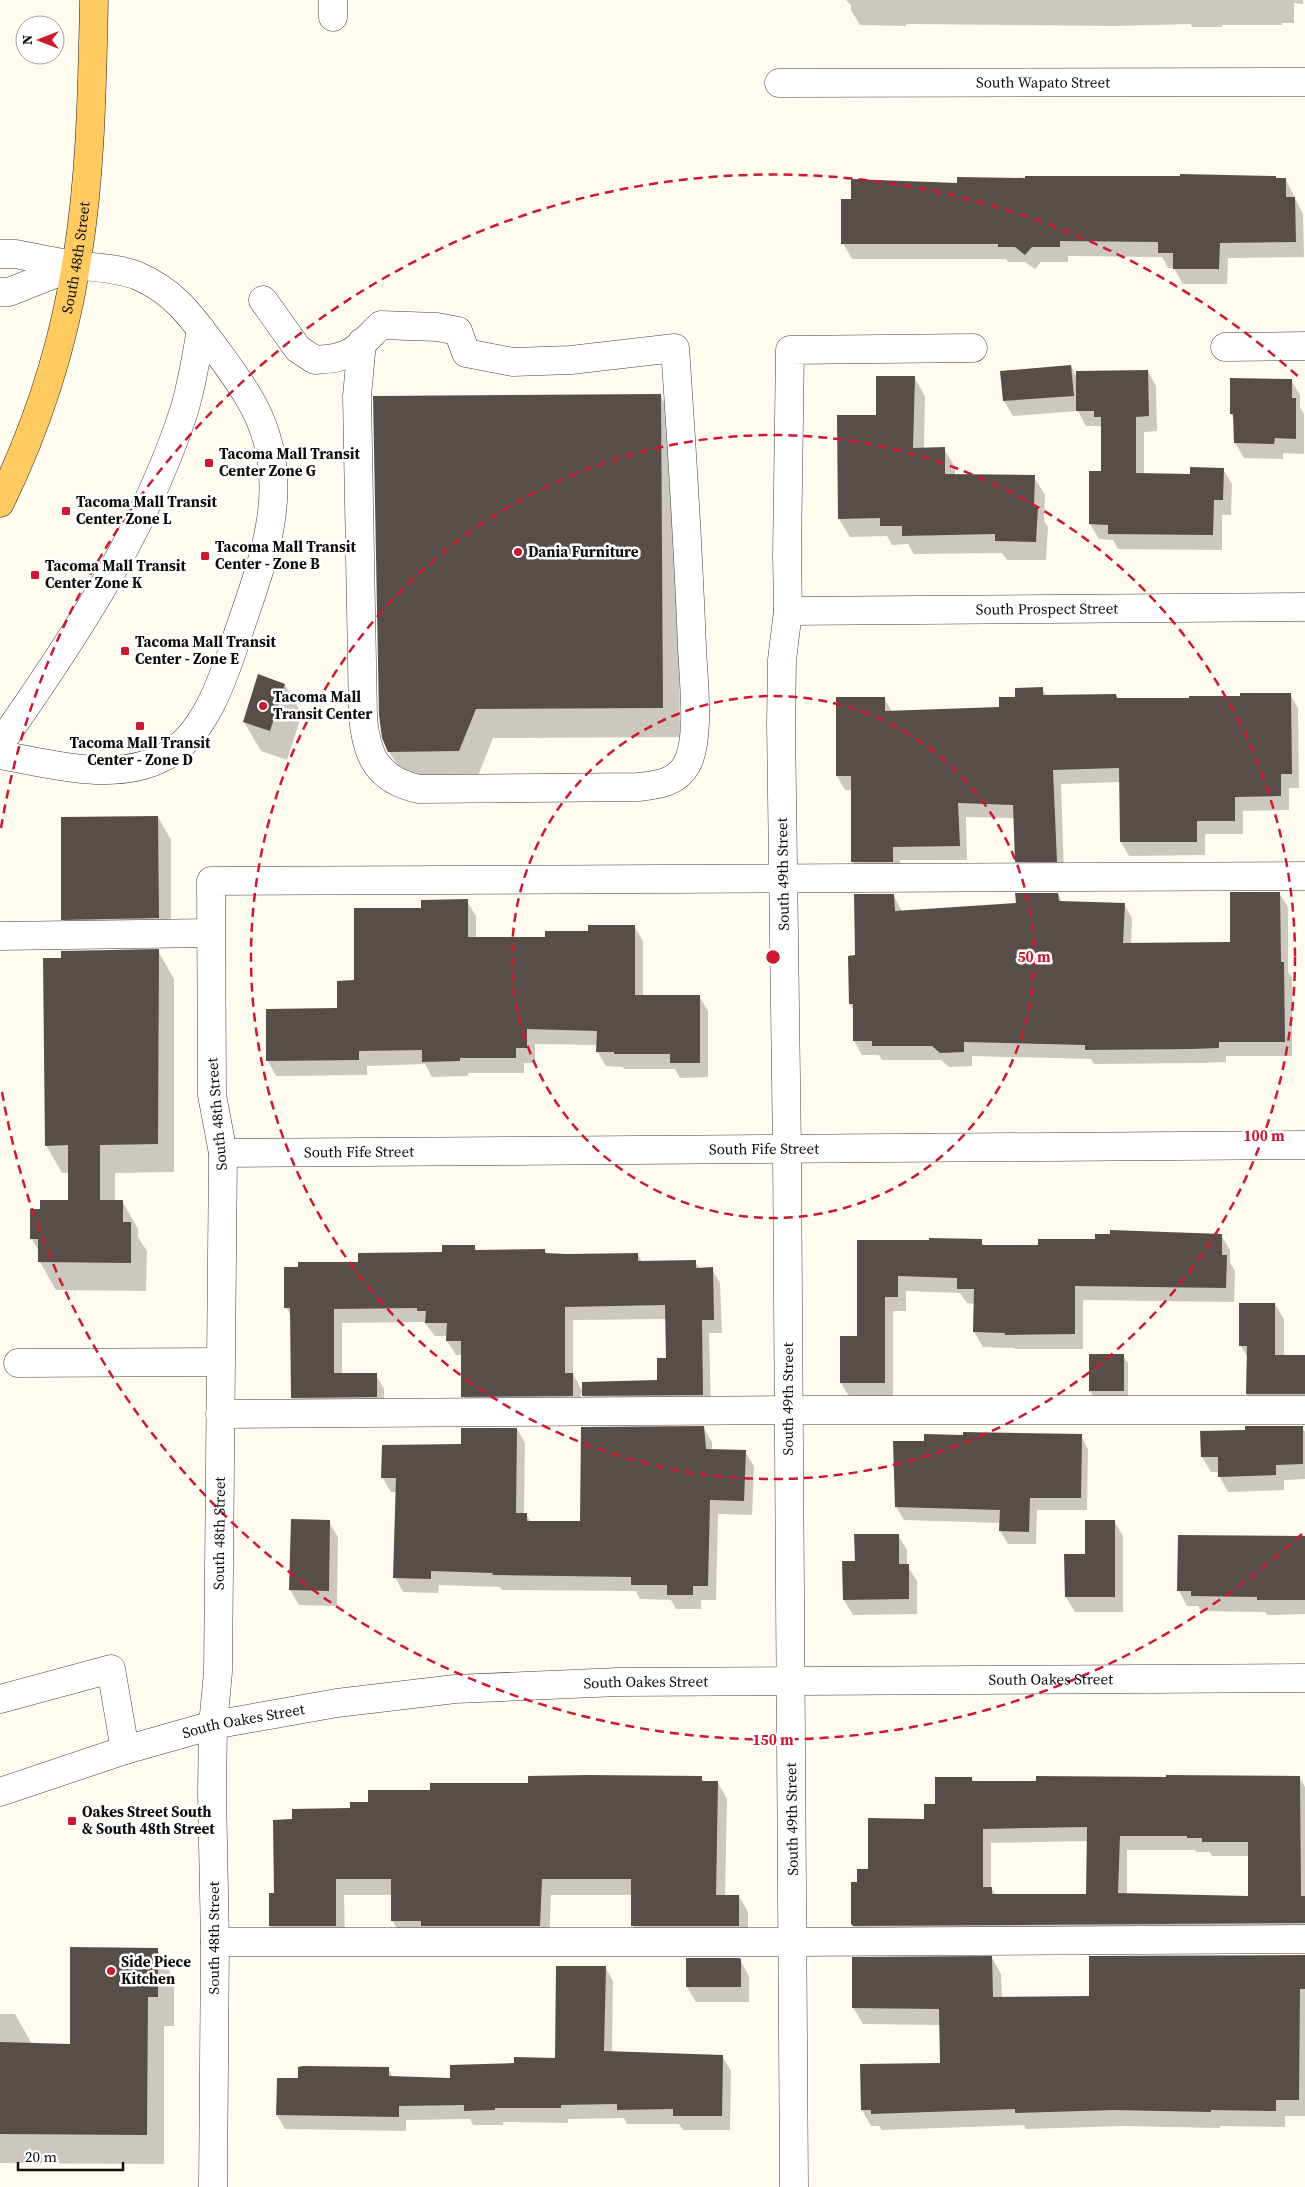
<svg xmlns="http://www.w3.org/2000/svg" width="1305" height="2187" font-family="'Source Serif 4',serif">
<rect width="100%" height="100%" fill="#fffbef"/>
<g fill="#0003" fill-rule="evenodd">
<polygon points="846,0 1303,0 1303,4 1294,3 1294,23 1282,23 1282,25 1222,25 1222,27 1192,27 1191,24 1115,26 906,24 906,26 860,25 851,10 851,5"/>
<polygon points="1286,180 1303,214 1304,257 1228,258 1227,284 1183,284 1174,268 1168,268 1162,257 1068,256 1068,262 1041,262 1035,269 1025,262 1008,262 1006,259 852,259 843,243 958,184"/>
<polygon points="1071,366 1077,378 1148,371 1156,386 1157,431 1144,432 1144,474 1191,475 1223,469 1232,484 1231,515 1222,515 1222,550 1118,549 1113,540 1099,539 1090,524 1090,472 1103,472 1103,430 1100,426 1086,426 1078,411 1013,416 1004,401"/>
<polygon points="914,377 925,396 924,449 944,449 955,467 955,475 1034,477 1045,495 1044,521 1048,527 1046,560 1007,560 1002,553 914,554 908,544 892,545 887,536 850,537 839,519 877,416"/>
<polygon points="1291,380 1300,395 1300,407 1304,414 1304,454 1283,453 1283,459 1244,458 1235,443 1234,419 1231,414"/>
<polygon points="660,395 677,424 680,737 493,738 476,781 406,781 389,751"/>
<polygon points="285,685 302,714 287,760 261,751 244,722"/>
<polygon points="1042,688 1047,697 1116,696 1118,699 1241,698 1290,694 1298,708 1299,788 1289,788 1289,810 1243,811 1243,834 1205,834 1205,855 1129,856 1121,842 1120,782 1061,784 1064,875 1024,875 1016,861 1015,818 966,817 967,860 900,860 901,876 861,876 853,862 853,790 845,790 837,776 884,698 892,712 1001,708 1017,698"/>
<polygon points="158,817 171,840 171,941 76,942 63,919"/>
<polygon points="1279,893 1288,907 1288,972 1292,977 1292,1056 1226,1056 1226,1062 1200,1063 1094,1064 1091,1059 972,1056 972,1066 949,1067 941,1060 882,1060 879,1055 862,1055 854,1041 854,1011 850,1004 857,957 893,895 902,911 1017,904 1058,894 1062,902 1124,904 1132,918 1131,945 1231,944"/>
<polygon points="467,901 476,916 476,938 546,938 634,926 643,941 643,996 699,996 708,1011 708,1077 680,1078 675,1069 624,1069 623,1067 606,1066 597,1051 597,1045 535,1044 535,1063 524,1063 524,1073 468,1073 468,1076 432,1077 425,1064 367,1066 367,1075 276,1076 268,1061 267,1010 338,1009 355,982 422,909"/>
<polygon points="158,951 174,979 174,1172 115,1173 115,1201 122,1201 138,1229 138,1237 147,1251 146,1291 56,1290 40,1262 40,1253 31,1238 41,1211 70,1201 70,1173 62,1173 46,1145"/>
<polygon points="1221,1235 1230,1250 1230,1263 1235,1271 1234,1302 1083,1300 1083,1349 1015,1349 1014,1348 983,1347 974,1332 975,1304 967,1303 960,1293 906,1291 906,1311 893,1311 893,1398 850,1398 841,1383 858,1337 858,1241 981,1241 985,1247 1039,1247 1096,1240"/>
<path d="M474,1246L477,1251L545,1250L547,1254H638L642,1262L695,1261L700,1269H712L720,1283L722,1333H709L711,1409H591L581,1392V1410H471L463,1396V1355H456L447,1341L448,1336H435L424,1322L342,1323V1375H376L384,1389V1411L300,1412L292,1398V1318L286,1307L359,1263L443,1253ZM666,1319L667,1360L658,1382L583,1392L573,1374V1320Z"/>
<polygon points="1275,1304 1284,1319 1284,1356 1305,1356 1305,1409 1256,1409 1247,1394 1248,1358 1241,1346"/>
<polygon points="1123,1356 1128,1363 1128,1398 1094,1398 1090,1391"/>
<polygon points="703,1427 712,1442 712,1450 745,1452 754,1466 752,1515 718,1514 716,1600 701,1600 701,1609 676,1609 671,1600 640,1599 636,1591 502,1590 500,1587 439,1585 438,1593 403,1592 395,1577 397,1492 391,1492 382,1477 463,1445 517,1429 525,1443 524,1514 526,1514 531,1522 581,1523"/>
<polygon points="1302,1427 1305,1432 1305,1479 1284,1480 1284,1490 1228,1492 1220,1477 1220,1472 1211,1472 1202,1457 1246,1431"/>
<polygon points="1081,1436 1088,1449 1087,1510 1037,1510 1036,1544 1008,1544 1000,1531 1001,1523 904,1520 896,1507 925,1442"/>
<polygon points="1114,1521 1123,1536 1123,1612 1075,1612 1066,1597 1086,1556"/>
<polygon points="329,1522 338,1537 337,1606 299,1605 290,1590"/>
<polygon points="898,1535 907,1550 907,1565 917,1581 917,1614 853,1615 844,1600 856,1562"/>
<polygon points="1305,1537 1305,1614 1267,1615 1265,1612 1201,1611 1198,1606 1187,1606 1179,1591"/>
<polygon points="701,1777 704,1782 718,1783 727,1799 725,1896 739,1896 748,1912 748,1942 642,1942 633,1926 633,1895 551,1895 549,1942 402,1937 392,1920 392,1895 344,1895 345,1942 280,1942 270,1926 270,1894 275,1894 293,1821 431,1792 529,1784"/>
<path d="M1299,1777L1305,1787V1938L861,1939L852,1924L858,1883L869,1870L971,1778L974,1782H1038ZM1088,1841L1087,1895H996L991,1888V1843ZM1127,1850H1195L1196,1852H1210L1212,1856H1249V1897L1127,1895Z"/>
<polygon points="157,1949 174,1979 174,2026 164,2026 164,2164 0,2163 0,2014 15,2014 32,2044 71,2045"/>
<polygon points="1305,1956 1305,2116 1285,2116 1285,2127 1220,2126 1220,2128 1124,2126 1026,2129 1024,2125 882,2130 879,2126 871,2126 862,2110 941,2064 940,2025 863,2024 853,2007 992,1958 1001,1974 1002,1998 1090,1997"/>
<polygon points="740,1960 749,1976 749,2002 696,2002 687,1987"/>
<polygon points="605,1967 613,1981 612,2052 722,2056 731,2071 730,2130 683,2130 679,2124 627,2124 624,2118 568,2119 568,2123 503,2122 503,2125 473,2125 470,2119 406,2120 406,2131 285,2129 277,2115 299,2079 388,2068 393,2077 452,2080 515,2064 556,2059"/>
</g>
<g fill="#584e49" fill-rule="evenodd">
<polygon points="1180,174 1276,176 1276,178 1286,178 1286,197 1295,197 1296,242 1220,243 1219,269 1173,269 1173,253 1158,253 1158,242 1060,241 1060,247 1032,247 1025,255 1015,247 998,247 998,244 841,244 841,199 851,199 851,179 957,183 957,177 1025,178 1025,176 1180,176"/>
<polygon points="1071,365 1074,396 1003,401 1000,371"/>
<polygon points="1148,370 1149,416 1136,417 1136,473 1190,474 1190,467 1224,468 1223,500 1214,500 1213,535 1108,534 1108,525 1089,524 1089,471 1101,471 1101,417 1094,417 1094,411 1076,411 1076,371"/>
<polygon points="876,376 915,376 913,448 945,447 945,474 1035,475 1034,507 1038,507 1036,542 995,541 995,534 902,536 902,526 880,526 880,518 838,519 837,415 876,415"/>
<polygon points="1230,378 1292,379 1292,398 1296,398 1296,439 1275,438 1274,444 1234,443 1233,414 1230,414"/>
<polygon points="661,394 663,708 476,709 459,751 388,752 382,738 379,715 373,396"/>
<polygon points="258,674 285,684 270,731 243,722"/>
<polygon points="1043,687 1043,695 1116,694 1117,698 1189,698 1189,696 1240,696 1240,693 1291,693 1292,774 1281,774 1281,796 1235,797 1235,821 1197,821 1197,842 1120,842 1119,768 1053,770 1057,862 1015,862 1013,805 958,803 960,846 893,847 893,862 851,862 851,776 836,776 836,697 885,697 885,711 999,707 999,697 1015,697 1015,688"/>
<polygon points="158,816 159,918 61,920 61,817"/>
<polygon points="1230,892 1280,892 1281,962 1284,962 1285,1042 1219,1042 1219,1048 1191,1049 1085,1050 1085,1045 964,1042 964,1052 940,1053 932,1046 872,1046 872,1041 853,1041 853,1004 849,1004 848,956 855,955 854,894 894,894 895,911 1016,903 1015,893 1058,893 1059,901 1125,903 1123,943 1230,942"/>
<polygon points="468,899 468,937 545,937 545,931 588,931 588,925 635,925 635,995 700,995 700,1063 670,1063 670,1054 614,1054 614,1052 596,1052 597,1031 527,1029 527,1048 516,1048 516,1058 460,1058 460,1061 422,1062 422,1050 359,1051 359,1060 266,1061 266,1009 337,1008 337,981 354,980 354,908 421,908 421,900"/>
<polygon points="159,949 158,1144 100,1145 100,1200 123,1200 123,1222 131,1222 131,1263 38,1262 38,1239 30,1239 30,1209 40,1209 40,1200 68,1200 68,1145 45,1146 43,958 61,958 61,951"/>
<polygon points="1110,1230 1222,1234 1222,1255 1227,1255 1226,1288 1075,1286 1075,1334 1005,1335 1005,1333 973,1332 974,1289 957,1289 957,1278 898,1276 898,1297 885,1297 885,1383 840,1383 840,1336 857,1336 857,1240 929,1240 929,1238 982,1239 982,1245 1038,1245 1038,1239 1095,1239 1095,1234 1110,1234"/>
<polygon points="442,1245 475,1245 475,1250 545,1249 545,1253 567,1254 638,1253 638,1261 696,1260 696,1268 713,1267 714,1320 702,1320 703,1395 582,1396 582,1382 657,1380 657,1358 666,1358 665,1305 565,1307 565,1373 573,1373 573,1396 461,1397 461,1341 446,1341 447,1323 425,1323 426,1311 417,1311 417,1308 334,1309 334,1373 377,1373 377,1397 291,1398 290,1308 284,1308 284,1267 298,1267 298,1262 358,1262 358,1253 442,1252"/>
<polygon points="1239,1303 1275,1303 1275,1355 1305,1355 1305,1394 1246,1394 1247,1346 1239,1346"/>
<rect x="1089" y="1354" width="35" height="37"/>
<polygon points="704,1426 706,1449 746,1450 744,1501 710,1500 708,1586 693,1586 693,1595 667,1595 667,1585 631,1585 631,1577 492,1575 493,1573 431,1571 431,1579 393,1578 396,1478 381,1478 382,1445 461,1444 461,1428 517,1428 516,1513 527,1513 527,1521 580,1521 581,1427"/>
<polygon points="1245,1426 1303,1426 1303,1464 1276,1465 1276,1475 1218,1477 1218,1457 1201,1457 1200,1431 1245,1430"/>
<polygon points="963,1432 1082,1434 1081,1498 1030,1498 1029,1532 999,1531 1000,1510 895,1507 893,1441 924,1441 924,1434 963,1435"/>
<polygon points="291,1519 330,1520 329,1591 289,1590"/>
<polygon points="1085,1520 1115,1520 1115,1597 1065,1597 1064,1554 1085,1554"/>
<polygon points="854,1534 899,1534 899,1564 909,1564 909,1599 843,1600 842,1561 855,1561"/>
<polygon points="1178,1535 1305,1536 1305,1600 1257,1600 1257,1597 1191,1596 1191,1591 1177,1591"/>
<polygon points="588,1775 702,1776 702,1781 718,1781 716,1895 739,1895 739,1926 631,1926 631,1879 542,1879 540,1926 421,1926 421,1921 391,1921 391,1879 336,1879 336,1926 269,1926 269,1893 274,1893 273,1820 292,1819 292,1809 350,1808 350,1802 368,1802 368,1790 430,1790 430,1783 528,1783 528,1776"/>
<path d="M1166,1775L1300,1776L1301,1896H1305V1923L853,1926L851,1924V1882H857V1869H868V1818L924,1819V1804H935V1777H972V1781H1036V1776L1166,1777ZM1087,1827L1086,1894H992V1887H983V1829ZM1120,1836H1187V1838H1202V1842H1248V1896L1118,1893Z"/>
<polygon points="70,1947 158,1948 158,1997 148,1997 147,2135 0,2134 0,2042 70,2044"/>
<polygon points="1305,1955 1305,1989 1300,1989 1299,2100 1276,2100 1276,2111 1211,2110 1211,2112 1114,2110 1015,2113 1015,2109 871,2114 871,2110 861,2110 860,2064 940,2063 939,2009 852,2008 852,1957 992,1956 993,1997 1089,1996 1089,1956"/>
<polygon points="686,1958 739,1958 741,1959 741,1987 686,1987"/>
<polygon points="556,1966 606,1966 604,2051 723,2055 722,2116 673,2116 673,2109 617,2110 617,2104 561,2105 561,2108 495,2108 495,2110 464,2111 464,2105 399,2106 399,2117 276,2115 277,2078 298,2078 298,2067 303,2066 389,2067 389,2076 450,2078 450,2065 514,2063 514,2057 555,2058"/>
</g>
<g fill="none" stroke-linecap="round" stroke-linejoin="round">
<g stroke="#414141" stroke-width="29">
<g id="minor">
<polyline points="333,0 333,17"/>
<path id="s1" d="M779,83L1305,82"/>
<path d="M0,254H16C36,258 55,262 75,265C97,268 118,268 138,276C177,293 193,319 217,351C236,377 257,405 266,436C287,502 260,569 239,631C225,673 206,736 164,757C115,783 51,764 0,755"/>
<polyline points="0,292 9,292 77,265"/>
<path d="M263,300L298,349L315,360C326,359 337,359 347,354C359,349 371,334 381,325L437,327L458,331L466,353L513,362L571,360L675,348C682,448 688,547 692,647C693,677 701,737 687,764C677,783 657,785 638,787L419,789C377,780 366,755 363,716L357,396L362,342"/>
<polyline points="1225,347 1305,346"/>
<path id="s2" d="M788,611L1305,607"/>
<path d="M0,744C72,641 143,535 183,414C192,386 196,358 201,329"/>
<polyline points="0,936 210,933"/>
<path id="s3" d="M223,1153L1305,1145"/>
<polyline points="18,1363 220,1362"/>
<polyline points="220,1414 788,1410 1305,1410"/>
<polyline points="0,1699 111,1669 125,1750"/>
<path id="s4" d="M0,1792L125,1750L213,1725L337,1703L455,1689L618,1682L1305,1678"/>
<polyline points="215,1942 794,1942 1305,1939"/>
<path id="s5" d="M213,2187L215,1942L212,1793L213,1725L218,1672L223,1153L212,1095L211,881L1305,876"/>
<polyline points="794,2187 787,1150 781,723 782,660 788,611 787,554 790,350 973,348"/>
</g>
</g>
<g stroke="#1f1f1f" stroke-width="29">
<g id="major">
<path id="s6" d="M0,503C36,429 63,347 76,265C91,178 92,88 94,0"/>
</g>
</g>
<use href="#minor" stroke="#fff" stroke-width="28"/>
<use href="#major" stroke="#ffca5f" stroke-width="28"/>
</g>
<g fill="none" stroke="#cc1831" stroke-width="2.5" stroke-dasharray="9 6">
<circle cx="773" cy="957" r="261"/>
<circle cx="773" cy="957" r="522"/>
<path d="M1302 1534A783 783 0 0 1 1 1086M1 828A783 783 0 0 1 1302 380"/>
</g>
<g fill="#cc1831" stroke="#fff" stroke-width="2">
<rect x="204" y="458" width="10" height="10" rx="2.5"/>
<rect x="61" y="506" width="10" height="10" rx="2.5"/>
<circle cx="518" cy="552" r="5"/>
<rect x="200" y="551" width="10" height="10" rx="2.5"/>
<rect x="30" y="570" width="10" height="10" rx="2.5"/>
<rect x="120" y="646" width="10" height="10" rx="2.5"/>
<circle cx="263" cy="706" r="5"/>
<rect x="135" y="721" width="10" height="10" rx="2.5"/>
<rect x="67" y="1816" width="10" height="10" rx="2.5"/>
<circle cx="111" cy="1971" r="5"/>
</g>
<g text-anchor="middle" stroke-width="5" stroke-linejoin="round" paint-order="stroke">
<g font-size="15" fill="#0e0e0e" stroke="#fff">
<text dy="5" stroke="none"><textPath href="#s1" startOffset="264">South Wapato Street</textPath></text>
<text dy="5" stroke="none"><textPath href="#s6" startOffset="258">South 48th Street</textPath></text>
<text dy="5" stroke="none"><textPath href="#s2" startOffset="259">South Prospect Street</textPath></text>
<text transform="translate(783 874) rotate(-91)" y="5">South 49th Street</text>
<text transform="translate(217 1114) rotate(-95)" y="5">South 48th Street</text>
<text dy="5" stroke="none"><textPath href="#s3" startOffset="541">South Fife Street</textPath></text>
<text dy="5" stroke="none"><textPath href="#s3" startOffset="136">South Fife Street</textPath></text>
<text transform="translate(788 1399) rotate(-90)" y="5">South 49th Street</text>
<text dy="5" stroke="none"><textPath href="#s5" startOffset="654">South 48th Street</textPath></text>
<text dy="5" stroke="none"><textPath href="#s4" startOffset="1064">South Oakes Street</textPath></text>
<text dy="5" stroke="none"><textPath href="#s4" startOffset="659">South Oakes Street</textPath></text>
<text dy="5" stroke="none"><textPath href="#s4" startOffset="254">South Oakes Street</textPath></text>
<text transform="translate(792 1819) rotate(-91)" y="5">South 49th Street</text>
<text transform="translate(214 1938) rotate(-90)" y="5">South 48th Street</text>
</g>
<g font-size="15" font-weight="bold" fill="#0e0e0e" stroke="#fff" text-anchor="start">
<text x="219" y="459">Tacoma Mall Transit<tspan x="219" dy="17">Center Zone G</tspan></text>
<text x="76" y="507">Tacoma Mall Transit<tspan x="76" dy="17">Center Zone L</tspan></text>
<text x="215" y="552">Tacoma Mall Transit<tspan x="215" dy="17">Center - Zone B</tspan></text>
<text x="528" y="557">Dania Furniture</text>
<text x="45" y="571">Tacoma Mall Transit<tspan x="45" dy="17">Center Zone K</tspan></text>
<text x="135" y="647">Tacoma Mall Transit<tspan x="135" dy="17">Center - Zone E</tspan></text>
<text x="273" y="702">Tacoma Mall<tspan x="273" dy="17">Transit Center</tspan></text>
<text x="140" y="748" text-anchor="middle">Tacoma Mall Transit<tspan x="140" dy="17">Center - Zone D</tspan></text>
<text x="82" y="1817">Oakes Street South<tspan x="82" dy="17">&amp; South 48th Street</tspan></text>
<text x="121" y="1967">Side Piece<tspan x="121" dy="17">Kitchen</tspan></text>
</g>
</g>
<circle cx="773" cy="957" r="8" fill="#cc1831" stroke="#fff" stroke-width="2.5"/>
<g font-size="15" text-anchor="middle" font-weight="bold" fill="#cc1831" stroke="#fff" stroke-width="5" stroke-linejoin="round" paint-order="stroke">
<text x="1034" y="962">50 m</text>
<text x="1264" y="1141">100 m</text>
<text x="773" y="1745">150 m</text>
</g>
<g transform="translate(40 40) rotate(270)"><circle r="24" fill="#ffffff" stroke="#9f9f9f"/>
<path d="M0-4L9 19L0 12L-9 19Z" fill="#cc1831"/>
<text y="-8" font-size="14" font-weight="bold" text-anchor="middle" fill="#0e0e0e">N</text>
</g>
<path d="M18 2162v8h105v-8" fill="none" stroke="#0e0e0e" stroke-width="2.5"/>
<text x="25" y="2162" font-size="15" fill="#0e0e0e" stroke="#ffffff" stroke-width="4" paint-order="stroke">20 m</text>
</svg>
